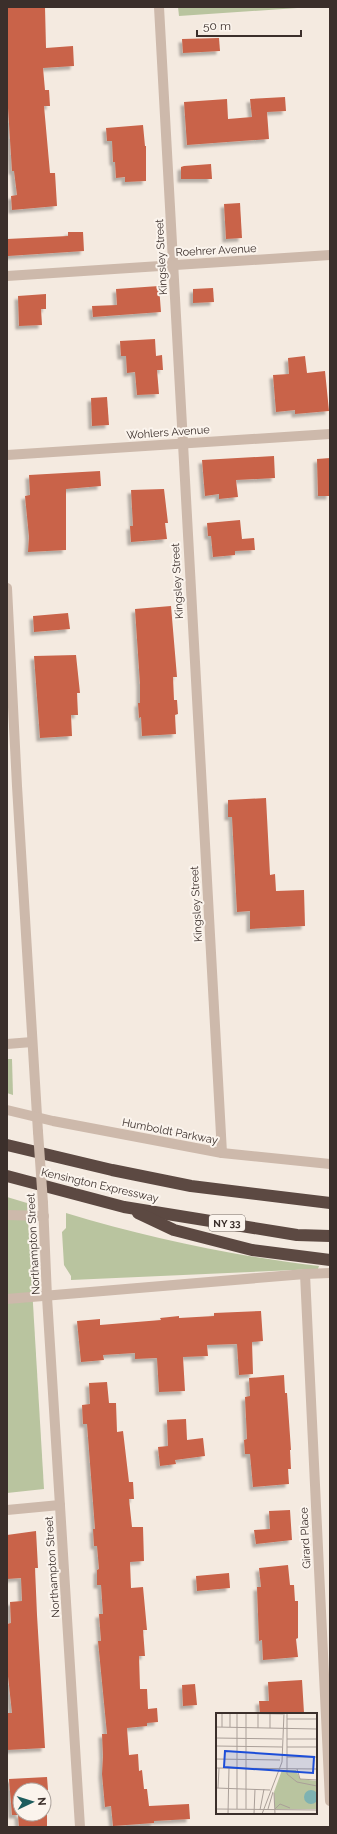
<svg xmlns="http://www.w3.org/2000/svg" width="337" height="1834" font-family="Raleway,sans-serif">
<defs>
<filter id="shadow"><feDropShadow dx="-3.5" dy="3.5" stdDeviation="1" flood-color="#0004"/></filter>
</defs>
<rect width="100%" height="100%" fill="#f4eae0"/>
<g fill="#b9c49f">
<polygon points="178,7 312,7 179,16"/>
<polygon points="7,1059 12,1059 13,1095 7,1093"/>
<polygon points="7,1197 27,1203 44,1489 7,1493"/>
<path d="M66,1213C149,1238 233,1256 319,1266L318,1269L71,1280V1276L64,1265L62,1232L66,1228Z"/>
</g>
<g fill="#c96349" filter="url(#shadow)">
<polygon points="45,7 46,48 73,46 74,66 43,68 45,90 49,90 50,106 44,106 50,173 55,173 57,206 12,210 11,196 17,195 14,171 12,171 8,108 7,8"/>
<polygon points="219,38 220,51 183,53 182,39"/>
<polygon points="285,97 286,111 267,112 269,139 187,145 184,102 227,99 228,119 252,117 250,99"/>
<polygon points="143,125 145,146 146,146 146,181 125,182 125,177 116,178 115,162 113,162 112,141 107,141 106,128"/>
<polygon points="211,164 212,179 181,179 181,167 184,166"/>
<polygon points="240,203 242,238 226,239 224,204"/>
<polygon points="68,232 83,232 84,251 8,256 7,239 68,236"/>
<polygon points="159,286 161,312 93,317 92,306 117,305 116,289"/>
<polygon points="213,288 214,302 193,303 193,289"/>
<polygon points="46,294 46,309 41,309 42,325 19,326 18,296"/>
<polygon points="155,339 156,356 162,355 163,370 157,370 159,394 137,395 135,372 127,373 126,356 121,356 120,341"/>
<polygon points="305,356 307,373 325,371 329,411 295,414 295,410 276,412 273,375 289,374 288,358"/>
<polygon points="107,397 109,425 92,426 91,398"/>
<polygon points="274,456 275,478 236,480 238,497 219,499 219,494 205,496 202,460"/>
<polygon points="330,458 330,496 318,496 317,459"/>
<polygon points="100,471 101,486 66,489 66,550 28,552 29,537 25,496 30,495 29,475"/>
<polygon points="164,489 168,523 165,523 167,539 131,542 130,526 133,526 131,490"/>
<polygon points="240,520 242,539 254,538 255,550 235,551 235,555 213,557 211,536 208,536 207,523"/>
<polygon points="171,606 177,677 173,677 174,700 177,700 178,714 175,715 176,734 142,736 141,717 139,718 138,703 140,703 140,684 135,609"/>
<polygon points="68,613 70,629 34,632 33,616"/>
<polygon points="76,655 80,693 77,693 78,715 71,715 72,736 40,738 34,656"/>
<polygon points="266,798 270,875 275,874 276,891 304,890 305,926 250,929 250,911 237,912 232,817 228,817 228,800"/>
<polygon points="261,1311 263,1341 252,1342 253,1374 239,1375 237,1344 207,1345 208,1356 183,1357 185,1391 159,1392 157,1358 135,1359 135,1353 103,1355 104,1360 81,1362 77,1321 100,1319 100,1325 161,1320 160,1318 179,1316 179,1318 214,1316 214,1313"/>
<polygon points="284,1375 285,1393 287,1393 291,1450 290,1450 291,1469 288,1469 289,1484 253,1487 250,1454 245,1454 244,1440 247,1439 245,1397 250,1396 249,1378"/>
<polygon points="107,1382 109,1403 116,1403 117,1432 123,1431 129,1482 133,1482 134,1499 129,1499 132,1527 143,1527 144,1561 130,1562 131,1588 143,1587 147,1630 143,1630 145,1656 139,1656 140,1689 147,1689 148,1709 157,1708 158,1722 147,1723 147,1726 127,1728 129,1755 138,1754 139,1771 142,1770 144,1789 147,1789 149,1806 189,1804 190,1819 154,1821 154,1823 113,1826 111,1806 105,1807 102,1774 103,1756 102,1734 107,1734 98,1641 101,1641 99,1614 103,1614 101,1585 97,1585 97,1570 99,1569 97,1546 94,1546 93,1529 95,1529 87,1424 83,1424 82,1405 90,1404 89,1383"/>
<polygon points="186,1419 187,1440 203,1438 205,1456 175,1460 176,1464 160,1466 158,1447 168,1446 167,1420"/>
<polygon points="290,1510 292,1540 256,1544 254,1530 270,1529 269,1511"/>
<polygon points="36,1531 38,1568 35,1568 37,1615 45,1748 7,1750 7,1713 12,1713 7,1667 7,1624 11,1623 10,1602 22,1601 21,1578 7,1579 7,1535"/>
<polygon points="288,1565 290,1585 294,1585 295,1601 298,1601 298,1638 296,1639 298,1657 263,1660 262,1640 259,1641 257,1587 261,1587 259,1568"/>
<polygon points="229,1573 230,1588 197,1591 196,1576"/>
<polygon points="302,1680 304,1713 260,1714 259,1701 269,1701 268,1682"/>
<polygon points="195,1684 197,1705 183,1706 182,1685"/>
<polygon points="47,1777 48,1790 20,1790 20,1814 47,1814 47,1827 19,1827 18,1815 12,1815 9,1779"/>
</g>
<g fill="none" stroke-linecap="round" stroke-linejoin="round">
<g stroke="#cdb9ab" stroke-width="10">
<polyline points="159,7 222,1153"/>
<polyline points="7,276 330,255"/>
<polyline points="7,455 330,434"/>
<polyline points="7,588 17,786 38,1132"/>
<polyline points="7,1044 32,1042"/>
<polyline points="7,1110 53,1121 222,1153 330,1164"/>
<polyline points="43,1203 47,1297 80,1827"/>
<polyline points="7,1215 44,1216"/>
<polyline points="305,1274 330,1801"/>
<polyline points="7,1299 305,1274 330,1273"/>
<polyline points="7,1510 60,1505"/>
</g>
<g stroke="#5c4942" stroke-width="12">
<polyline points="7,1145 112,1170 191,1186 330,1203"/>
<polyline points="7,1176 124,1207 297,1235 330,1236"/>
<polyline points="138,1213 174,1230 252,1250 330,1260"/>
</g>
<polyline stroke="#cdb9ab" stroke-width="10" points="38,1132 43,1203"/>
</g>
<g text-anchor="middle" stroke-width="4" stroke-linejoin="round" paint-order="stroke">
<rect fill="#fbf4ed" stroke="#756a65" stroke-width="1" x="209" y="1215" width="36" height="16" rx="3"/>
<g font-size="10" font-weight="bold" fill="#3b2f2b">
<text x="227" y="1227">NY 33</text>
</g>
<g font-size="11" fill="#3b2f2b" stroke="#fbf4ed">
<text transform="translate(216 250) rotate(-3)" y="4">Roehrer Avenue</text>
<text transform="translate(161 257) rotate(-93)" y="4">Kingsley Street</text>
<text transform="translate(168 432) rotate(-4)" y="4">Wohlers Avenue</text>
<text transform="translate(177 581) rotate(-93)" y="4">Kingsley Street</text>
<text transform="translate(196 904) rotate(-93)" y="4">Kingsley Street</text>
<text transform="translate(170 1131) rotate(11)" y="4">Humboldt Parkway</text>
<text transform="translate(100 1185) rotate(13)" y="4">Kensington Expressway</text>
<text transform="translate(33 1244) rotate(-93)" y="4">Northampton Street</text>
<text transform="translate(305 1538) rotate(-93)" y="4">Girard Place</text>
<text transform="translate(52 1567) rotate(-94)" y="4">Northampton Street</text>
</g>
</g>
<g transform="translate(216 1713)">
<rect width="101" height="101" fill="#f4eae0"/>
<path d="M66,57H80L84,66L101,68V96H59L58,79Z" fill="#b9c49f"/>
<path d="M88 84a7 7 0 1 1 14 0a7 7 0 1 1-14 0Z" fill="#7eb2b2"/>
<path fill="none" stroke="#aa9f98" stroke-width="1" d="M6,0V14M10,0L67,1M14,0V14M71,0V61L81,69L101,73M42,1V15M71,6H101M0,14L101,16M54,15V1M0,25L66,26M71,26H101M0,33L66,34M71,34H101M71,44H101M0,46L64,47M0,55L101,56M81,56L84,66L101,67M0,75L54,77M2,75L3,55M58,80L59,101M0,96L101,97M21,96V0M30,96V0M52,96L57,79M59,96L64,91L74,95M44,97L48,76M12,101L13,55M38,101L39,76M46,101L66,49L68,0"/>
<path fill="#1d4ed8" fill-opacity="0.15" stroke="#1d4ed8" stroke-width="2" d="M9,38L98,44L97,60L8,54Z"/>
<rect width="101" height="101" fill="none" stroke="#3b2f2b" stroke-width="2"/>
</g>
<rect width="337" height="1834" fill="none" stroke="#3b2f2b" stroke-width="16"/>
<g transform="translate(32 1802) rotate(86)"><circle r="19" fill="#fbf4ed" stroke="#aea59f"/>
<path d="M0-3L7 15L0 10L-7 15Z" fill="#1e5d5e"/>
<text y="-6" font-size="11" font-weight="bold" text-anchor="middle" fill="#3b2f2b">N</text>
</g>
<path d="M197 30v6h104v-6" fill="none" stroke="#3b2f2b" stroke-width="2"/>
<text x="203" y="30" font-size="12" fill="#3b2f2b" stroke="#fbf4ed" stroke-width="3" paint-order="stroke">50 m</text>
</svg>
